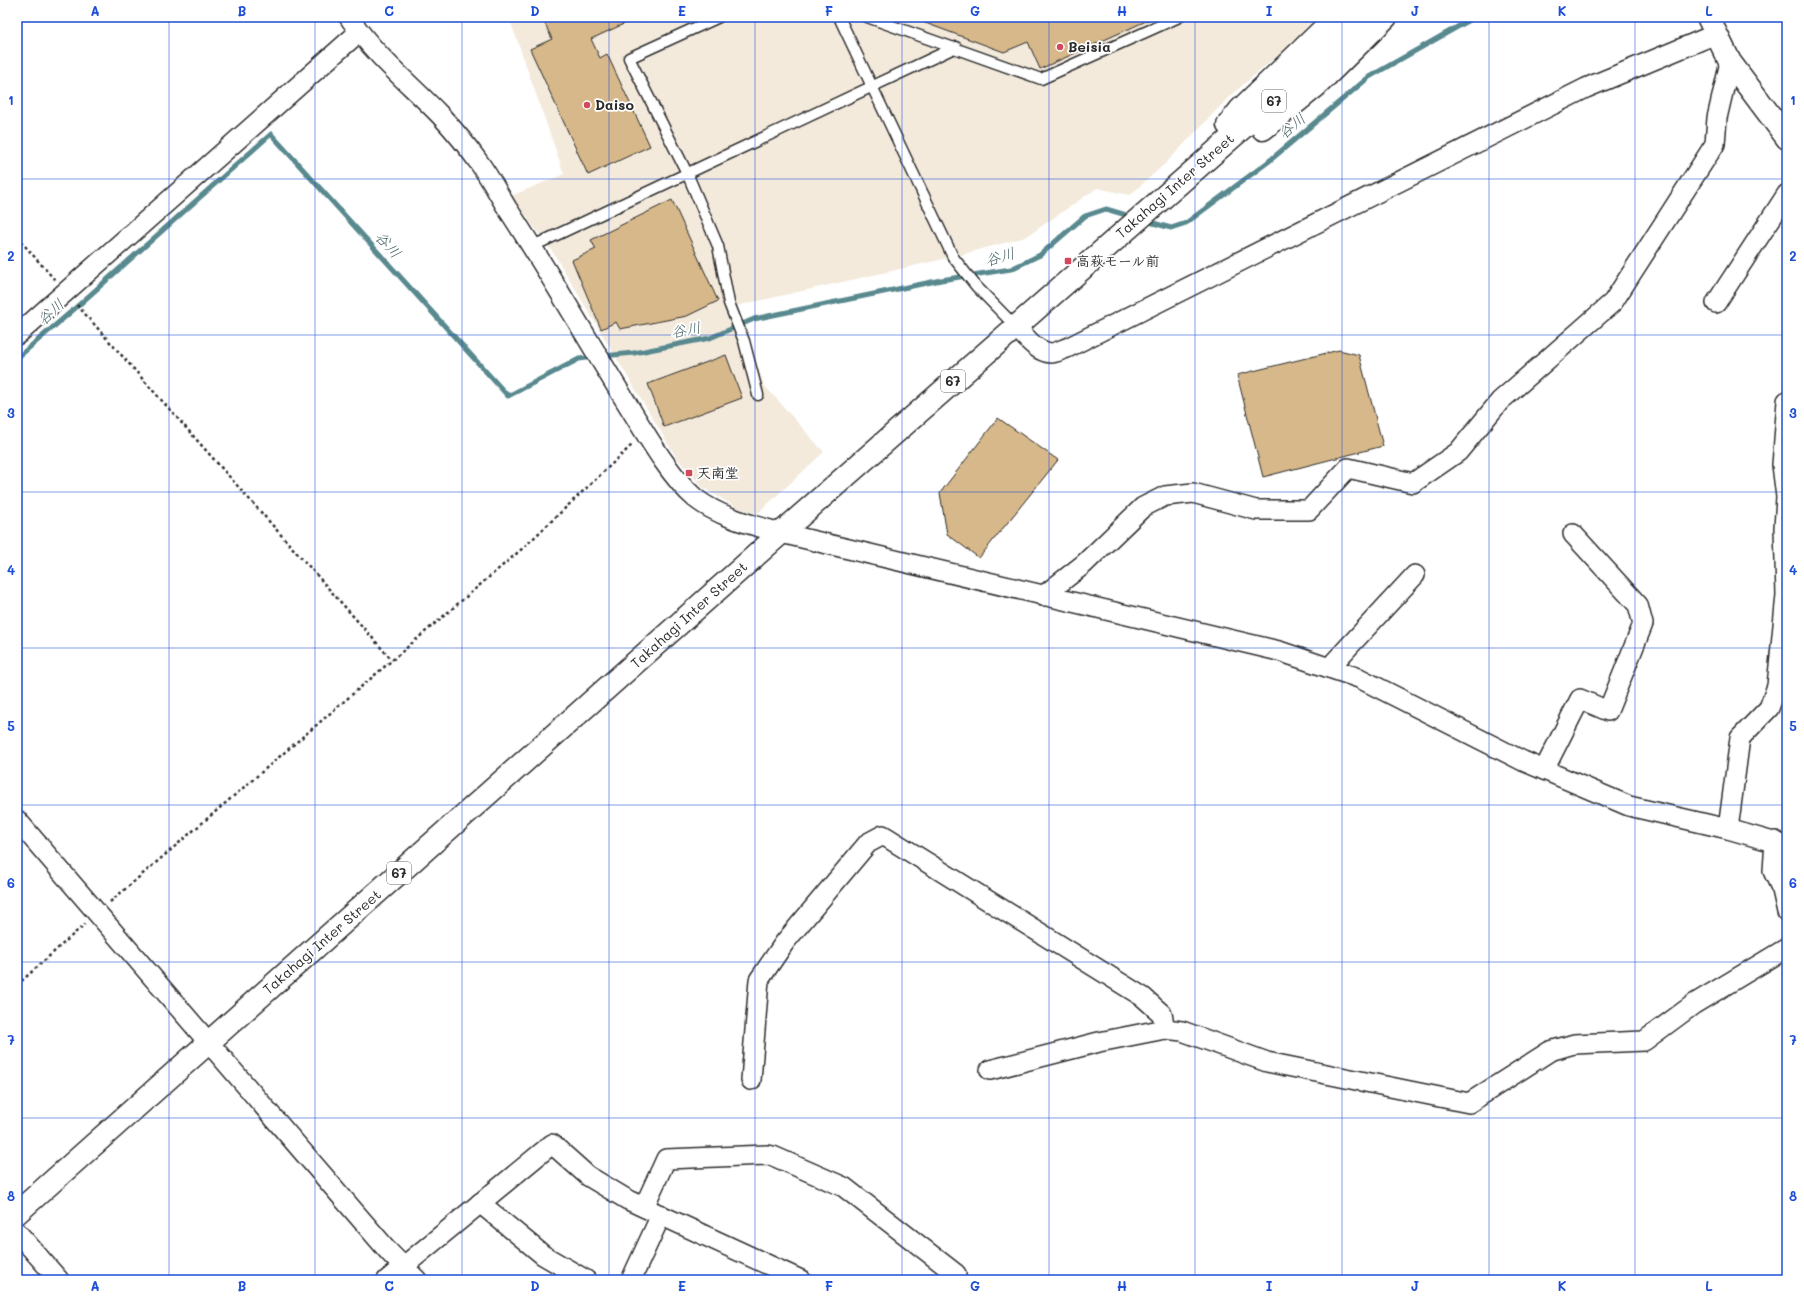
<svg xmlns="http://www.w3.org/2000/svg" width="1804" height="1297" font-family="Mali,'Klee One',sans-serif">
<rect width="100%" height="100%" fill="#fff"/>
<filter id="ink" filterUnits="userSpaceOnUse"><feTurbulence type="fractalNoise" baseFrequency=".025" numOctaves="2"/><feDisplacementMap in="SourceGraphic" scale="8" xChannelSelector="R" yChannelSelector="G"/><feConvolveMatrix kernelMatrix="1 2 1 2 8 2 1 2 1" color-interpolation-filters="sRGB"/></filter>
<g filter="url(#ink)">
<polygon fill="#f3eadc" points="509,17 1317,17 1283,51 1231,95 1166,163 1130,195 1097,188 1026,237 953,257 736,306 764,385 824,452 757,514 738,508 703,488 676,457 554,254 511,196 564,174"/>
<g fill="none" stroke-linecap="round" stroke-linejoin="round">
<g stroke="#59898f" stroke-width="5">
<polyline points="1146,221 1171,228 1186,223 1268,162 1369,77 1475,17"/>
<polyline points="603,356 634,353 710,338 754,319 941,280 1011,269 1040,255 1085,216 1106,209 1133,217"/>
<polyline points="17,358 72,311 271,134 508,396 579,359 595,357"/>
</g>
</g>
<g fill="#d6b88a" stroke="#2b2b2b">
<polygon points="542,17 639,17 591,39 600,58 607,54 650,146 588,175 530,49 552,39"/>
<polygon points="641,17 654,17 643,22"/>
<polygon points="909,17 1155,17 1040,69 1028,42 1004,52"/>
<polygon points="672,200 718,301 687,316 620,329 616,322 601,329 572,260 596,249 591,240"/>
<polygon points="1339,350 1359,355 1383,446 1263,477 1237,375"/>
<polygon points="726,355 742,398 664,427 648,384"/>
<polygon points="998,418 1058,460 979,558 947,534 940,493"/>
</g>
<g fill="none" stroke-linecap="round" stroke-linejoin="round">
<g stroke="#2b2b2b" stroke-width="13">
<g id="lane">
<polyline points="719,17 629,58 687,173 718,246 729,303 744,341 758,395"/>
<polyline points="839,17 953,257 976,286 1015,326"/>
<polyline points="867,17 1041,79 1179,17"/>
<polyline points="533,246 956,47"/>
</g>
</g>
<g stroke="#2b2b2b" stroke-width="22">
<g id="street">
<path d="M349,17C374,55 409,83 440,115C455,131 468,147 480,164C490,178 498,193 507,208C548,270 584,334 623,397C642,427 668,475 695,498C719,517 752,525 781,533L1279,651L1359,678L1523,761L1629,806L1728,829L1787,846"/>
<polyline points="1716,303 1787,194"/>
<path d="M1015,326C1025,336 1036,352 1051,353C1056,353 1063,349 1067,348L1586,88L1716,34"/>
<polyline points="17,335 359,32"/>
<polyline points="1043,596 1084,564 1143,507 1165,496 1193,493 1256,510 1309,510 1348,468 1413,483 1458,452 1500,401 1613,302 1715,144 1717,118 1730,62"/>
<polyline points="1329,668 1415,575"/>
<polyline points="1544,770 1580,699 1608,711 1643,624 1638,605 1573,534"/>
<polyline points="17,820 390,1253 417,1280"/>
<polyline points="1728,829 1740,738 1769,708 1777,686 1786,595 1784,528 1786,497 1782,465 1787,401"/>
<polyline points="1775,841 1773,871 1782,890 1787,912"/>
<polyline points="990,1070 1099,1042 1165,1029 1182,1031 1267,1062 1469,1103 1550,1051 1574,1044 1644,1041 1694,1004 1787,948"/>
<polyline points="751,1080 759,980 785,942 868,843 883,835 1143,997 1162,1014 1165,1029"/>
<polyline points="480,1203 543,1255 586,1280"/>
<polyline points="644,1207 666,1159 767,1155 773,1156 844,1187 956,1274 953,1280"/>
<polyline points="17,1232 59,1280"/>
<polyline points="387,1280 552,1144 588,1176 628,1200 801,1280"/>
<polyline points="631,1280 661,1215"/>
</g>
</g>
<g stroke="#2b2b2b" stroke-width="25">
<polyline id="secondary" points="1708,17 1730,62 1787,138"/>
</g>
<g stroke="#2b2b2b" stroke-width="25">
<g id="primary">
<polyline points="1228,125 1240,110 1336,17"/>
<polyline points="1263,129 1316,86 1386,17"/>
<polyline points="17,1213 781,533 1305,73 1361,17"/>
</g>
</g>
<g stroke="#2b2b2b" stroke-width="2.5" stroke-dasharray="3 3" stroke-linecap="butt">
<polyline points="17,237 55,280"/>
<polyline points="77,305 392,660"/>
<polyline points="110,902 523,548 633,444"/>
<polyline points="17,985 85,924"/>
</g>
<use href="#lane" stroke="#fff" stroke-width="10"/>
<use href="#street" stroke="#fff" stroke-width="19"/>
<use href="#secondary" stroke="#fff" stroke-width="22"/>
<use href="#primary" stroke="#fff" stroke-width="22"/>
</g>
</g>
<path fill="none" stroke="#1d4ed8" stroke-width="1" stroke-opacity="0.55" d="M169,17V1280M315,17V1280M462,17V1280M609,17V1280M755,17V1280M902,17V1280M1049,17V1280M1195,17V1280M1342,17V1280M1489,17V1280M1635,17V1280M17,179H1787M17,335H1787M17,492H1787M17,648H1787M17,805H1787M17,962H1787M17,1118H1787"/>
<g fill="#d1495b" stroke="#fff" stroke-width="1.5">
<circle cx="1060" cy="47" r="4"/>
<circle cx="587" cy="105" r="4"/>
<rect x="1064" y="257" width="8" height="8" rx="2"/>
<rect x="685" y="469" width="8" height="8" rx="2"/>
</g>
<g text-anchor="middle" stroke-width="3.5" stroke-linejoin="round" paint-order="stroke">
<g fill="#fff" stroke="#6b6b6b" stroke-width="1">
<rect x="1262" y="90" width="24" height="22" rx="3"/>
<rect x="941" y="370" width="24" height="22" rx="3"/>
<rect x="387" y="862" width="24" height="22" rx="3"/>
</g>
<g font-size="13" font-weight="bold" fill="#2b2b2b">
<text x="1274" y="106">67</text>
<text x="953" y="386">67</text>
<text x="399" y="878">67</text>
</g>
<g font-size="14" font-weight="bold" fill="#2b2b2b" stroke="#fff" text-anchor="start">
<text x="1068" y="52">Beisia</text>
<text x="595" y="110">Daiso</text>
<text x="1076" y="266">高萩モール前</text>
<text x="697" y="478">天南堂</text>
</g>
<g font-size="14" fill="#2b2b2b" stroke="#fff">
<text transform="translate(1175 186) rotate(-41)" y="5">Takahagi Inter Street</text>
<text transform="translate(689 615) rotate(-42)" y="5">Takahagi Inter Street</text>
<text transform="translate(322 942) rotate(-41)" y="5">Takahagi Inter Street</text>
</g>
<g font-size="15" font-style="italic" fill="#466265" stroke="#fff">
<text transform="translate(1292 126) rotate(-40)" y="5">谷川</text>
<text transform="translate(388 245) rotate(48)" y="5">谷川</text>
<text transform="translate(1000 257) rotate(-16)" y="5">谷川</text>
<text transform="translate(51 312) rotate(-42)" y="5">谷川</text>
<text transform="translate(686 330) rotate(-11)" y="5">谷川</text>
</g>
</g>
<rect width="1804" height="1297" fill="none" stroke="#fff" stroke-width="44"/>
<rect x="22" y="22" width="1760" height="1253" fill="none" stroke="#1d4ed8" stroke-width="1.5"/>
<g font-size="13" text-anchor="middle" font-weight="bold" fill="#1d4ed8">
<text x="95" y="16">A</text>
<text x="242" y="16">B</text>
<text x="389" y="16">C</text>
<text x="535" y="16">D</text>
<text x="682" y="16">E</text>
<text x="829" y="16">F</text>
<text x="975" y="16">G</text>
<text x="1122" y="16">H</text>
<text x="1269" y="16">I</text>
<text x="1415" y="16">J</text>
<text x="1562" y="16">K</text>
<text x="1709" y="16">L</text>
<text x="11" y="105">1</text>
<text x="1793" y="105">1</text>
<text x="11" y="261">2</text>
<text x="1793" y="261">2</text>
<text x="11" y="418">3</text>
<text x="1793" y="418">3</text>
<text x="11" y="575">4</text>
<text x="1793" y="575">4</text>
<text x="11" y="731">5</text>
<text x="1793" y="731">5</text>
<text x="11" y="888">6</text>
<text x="1793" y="888">6</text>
<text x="11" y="1045">7</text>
<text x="1793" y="1045">7</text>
<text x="11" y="1201">8</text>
<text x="1793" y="1201">8</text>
<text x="95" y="1291">A</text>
<text x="242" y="1291">B</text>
<text x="389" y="1291">C</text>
<text x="535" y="1291">D</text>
<text x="682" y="1291">E</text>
<text x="829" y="1291">F</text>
<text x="975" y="1291">G</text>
<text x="1122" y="1291">H</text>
<text x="1269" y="1291">I</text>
<text x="1415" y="1291">J</text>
<text x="1562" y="1291">K</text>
<text x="1709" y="1291">L</text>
</g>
</svg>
